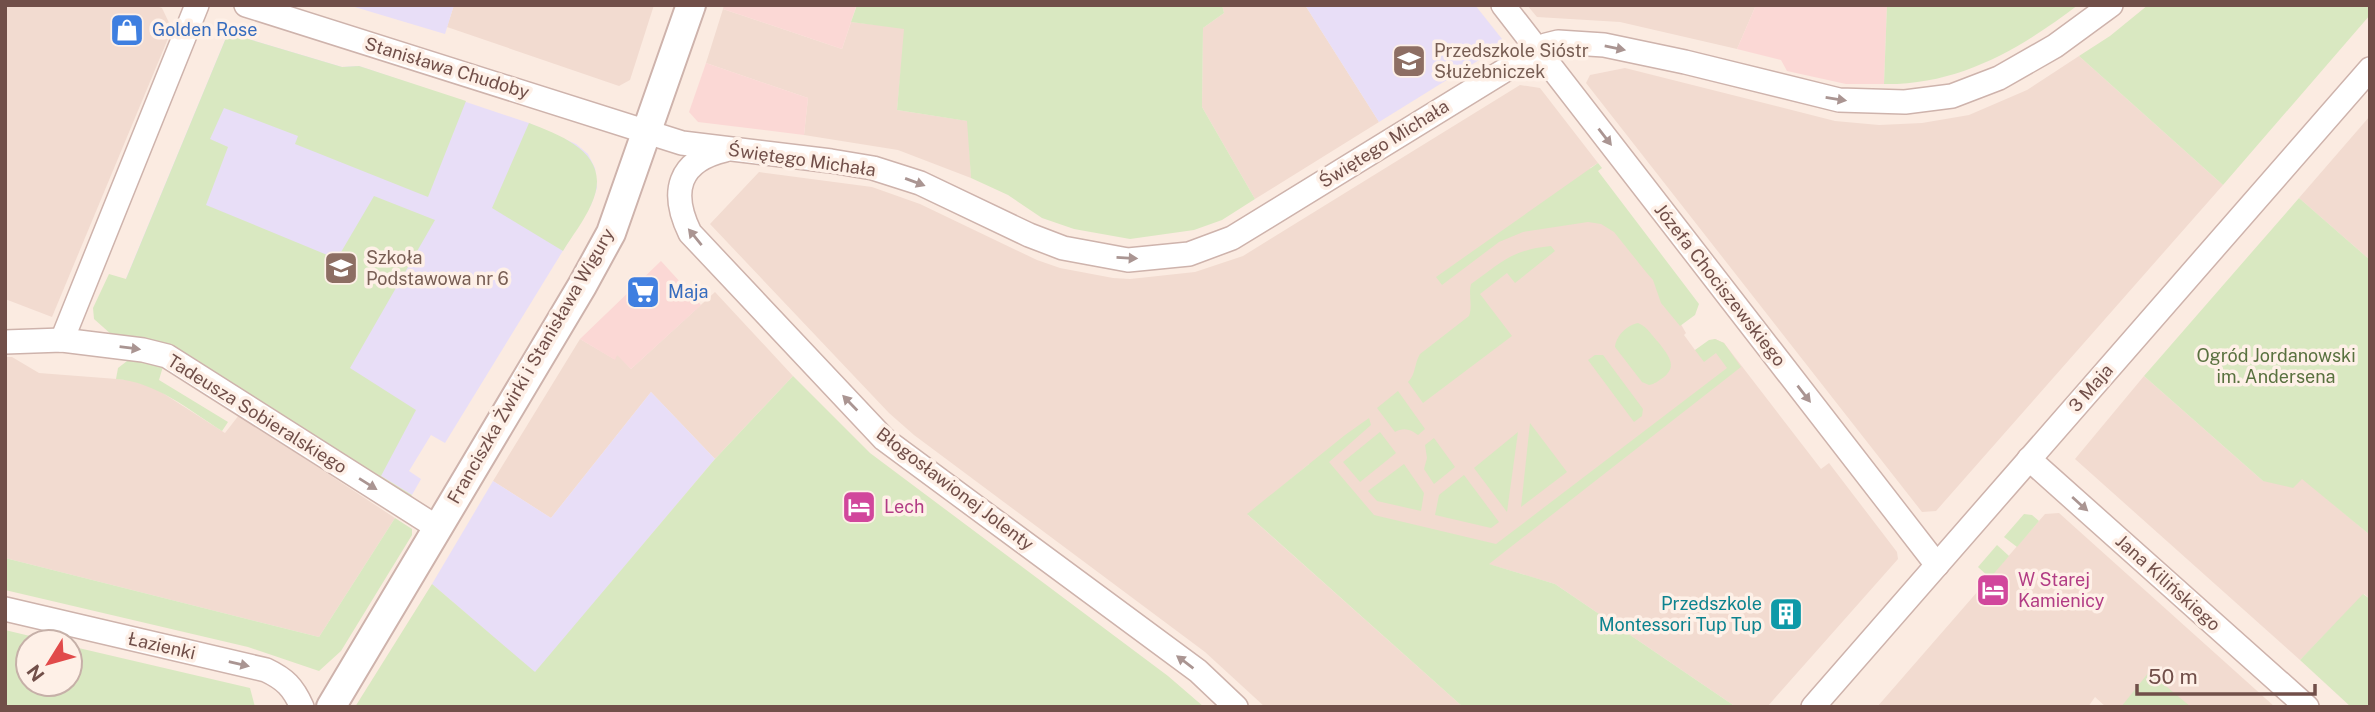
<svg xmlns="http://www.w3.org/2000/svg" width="2375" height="712" font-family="'Public Sans',sans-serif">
<rect width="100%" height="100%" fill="#fbebe1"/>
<g fill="#f2dbd0">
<polygon points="5,5 153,5 162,8 172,29 52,317 5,299"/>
<polygon points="454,5 654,5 630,80 619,86 447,27"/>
<polygon points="1222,5 1305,5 1379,122 1255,199 1202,107 1203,28 1224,13"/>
<polygon points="1527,5 1756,5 1737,49 1620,22 1537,17"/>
<polygon points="723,9 842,49 851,22 905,28 897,110 968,121 971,178 898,150 804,135 808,98 706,63"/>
<polygon points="2079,56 2223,185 1936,511 1922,512 1586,83 1590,75 1625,68 1835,121 1879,125 1922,123 1969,115 2027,90"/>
<polygon points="1520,85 1540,88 1598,163 1590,168 1686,333 1684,335 1695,350 1715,339 1724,343 1821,469 1829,463 1897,552 1898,559 1767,707 1736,707 1555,584 1367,528 1309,464 1248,515 1463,707 1265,707 1205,652 914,435 889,413 710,224 759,172 872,187 920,204 1037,260 1060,268 1113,278 1130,279 1195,272 1243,256"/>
<polygon points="2370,116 2370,260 2299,198"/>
<polygon points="715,292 793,376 715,459 651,392 551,518 493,481 580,339 614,359 617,354 631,369"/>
<polygon points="5,357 12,357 39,373 130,380 155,388 225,433 239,415 395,518 319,637 5,558"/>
<polygon points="2144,376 2263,481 2302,478 2370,535 2370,599 2364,594 2300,660 2075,459"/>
<polygon points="2059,513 2275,707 2106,707 2095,697 2088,707 1877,707 2045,514"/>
</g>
<g fill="#fbd8d5">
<polygon points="724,5 851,5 856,7 842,49 723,9"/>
<polygon points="1756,5 1887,5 1884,84 1846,84 1787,71 1781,60 1737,49"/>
<polygon points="706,63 808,98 804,135 698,122 689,112"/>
<polygon points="661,261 701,305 631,369 617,355 615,360 580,339"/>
</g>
<g fill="#e8def7">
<polygon points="348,5 454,5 445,34"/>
<polygon points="1305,5 1475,5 1502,39 1500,47 1379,122"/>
<polygon points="228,33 342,67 359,66 529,123 576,144 588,154 595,168 597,188 591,205 445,443 431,435 409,471 421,479 412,495 113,310"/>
<polygon points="651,392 715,459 535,673 432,584 493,481 551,518"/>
</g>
<g fill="#d9e8c1">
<polygon points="857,5 1222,5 1224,13 1203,28 1202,107 1255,199 1222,220 1194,230 1130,239 1074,229 1042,218 1008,195 971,178 967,121 897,110 904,29 851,22"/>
<path d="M1887,5H2078C2020,49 1959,85 1884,84Z"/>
<polygon points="2148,5 2370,5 2370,15 2223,185 2079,56 2110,36"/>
<polygon points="228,33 342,67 359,66 466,101 428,197 295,144 298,136 224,108 210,139 228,147 206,205 337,259 374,196 435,220 350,368 416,410 381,476 412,495 407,501 112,335 94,319 93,308 109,274 126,279"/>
<path d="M529,123C566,137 614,156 591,205C584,221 572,236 563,251L492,208Z"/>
<polygon points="1598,163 1602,168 1598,171 1699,304 1695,315 1680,326 1661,303 1653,280 1646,272 1614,232 1601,224 1588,222 1523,232 1499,242 1442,285 1436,277"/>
<polygon points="2299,198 2370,260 2370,535 2302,479 2293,488 2263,481 2144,376"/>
<path d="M1551,246L1555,251L1515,283L1507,273L1480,294L1512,336L1423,403L1408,382C1416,374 1414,364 1420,354L1469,316C1473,305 1468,295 1471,284C1502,262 1511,250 1551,246Z"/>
<path d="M1638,323C1648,327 1652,336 1659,343C1668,355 1678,366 1664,377C1658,381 1655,384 1649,385L1642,382L1615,347C1616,336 1627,325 1638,323Z"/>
<polygon points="1715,339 1724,343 1741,367 1489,564 1555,584 1736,707 1463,707 1247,514 1345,435 1369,418 1371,425 1329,462 1374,515 1496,544 1727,368 1716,353 1704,362 1695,350 1709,340"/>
<polygon points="1595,355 1603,355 1643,409 1642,416 1634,422 1588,360"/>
<path d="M131,358L164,363L159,380L228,422L222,431C189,410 156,382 116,379L118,368Z"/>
<polygon points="793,376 870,453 1168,676 1204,707 355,707 432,584 535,672 715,459"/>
<path d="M1398,391L1425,429L1418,435C1411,429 1403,427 1395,432L1377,408Z"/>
<polygon points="1530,423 1567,472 1521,507"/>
<polygon points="1380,432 1396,453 1360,482 1343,462"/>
<polygon points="1518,432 1507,512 1474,468"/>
<polygon points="1434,438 1455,467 1434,484 1424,469 1427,458 1425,445"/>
<polygon points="1404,464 1424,493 1421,511 1377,501 1368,491"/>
<polygon points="1464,475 1499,522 1491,528 1435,515 1439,495"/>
<polygon points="2024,514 2032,515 2039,521 2017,547 2004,537"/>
<polygon points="395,518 412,529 412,535 341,651 319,671 248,647 5,590 5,558 319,637"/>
<polygon points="1997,545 2009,556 1990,578 1978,567"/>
<polygon points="2363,594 2370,599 2370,707 2351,707 2300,660"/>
<polygon points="5,630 55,642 28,642 28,684 70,684 70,646 250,688 255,707 5,707"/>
<polygon points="2149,672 2191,707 2121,707"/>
</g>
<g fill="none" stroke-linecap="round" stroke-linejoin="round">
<g stroke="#ceb3ac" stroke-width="26">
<g id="minor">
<polyline points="246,5 682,143 831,161 873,168 920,183 1029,235 1063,248 1128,260 1189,254 1232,238 1546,45 1558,42 1604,45 1685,62 1839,100 1905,102 1952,96 1999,78 2055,46 2111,5"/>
<polyline points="1503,5 1937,565"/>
<path d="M725,150C678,161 670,192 690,233L884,439L1198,671L1236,707"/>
<polyline points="62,340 197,5"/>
<polyline points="5,342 62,340 143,350 167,356 438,528"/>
<polyline points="2029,459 2307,707"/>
<path d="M5,609L266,670C285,679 293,687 302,707"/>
<polyline points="1813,707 2370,69"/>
</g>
</g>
<g stroke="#ceb3ac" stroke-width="32">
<polyline id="tertiary" points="331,707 582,286 611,233 691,5"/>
</g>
<use href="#minor" stroke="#fff" stroke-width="23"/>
<use href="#tertiary" stroke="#fff" stroke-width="28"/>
</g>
<defs><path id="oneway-solid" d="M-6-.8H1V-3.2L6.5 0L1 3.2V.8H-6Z" transform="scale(1.75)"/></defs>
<g fill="#aa9592">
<use href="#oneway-solid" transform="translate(1615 48) rotate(11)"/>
<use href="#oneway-solid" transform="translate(1836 99) rotate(9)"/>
<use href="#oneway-solid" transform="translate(1605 137) rotate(52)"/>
<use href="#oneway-solid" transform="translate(915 182) rotate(20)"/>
<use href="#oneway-solid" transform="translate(695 237) rotate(-129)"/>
<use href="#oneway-solid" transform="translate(1127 258) rotate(3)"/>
<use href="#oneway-solid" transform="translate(130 348) rotate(7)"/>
<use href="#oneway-solid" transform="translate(1804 394) rotate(52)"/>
<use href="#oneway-solid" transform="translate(850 403) rotate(-134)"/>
<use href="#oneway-solid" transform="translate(368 484) rotate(32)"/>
<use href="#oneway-solid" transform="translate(2080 504) rotate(42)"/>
<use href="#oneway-solid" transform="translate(1185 662) rotate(-143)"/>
<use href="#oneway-solid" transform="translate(239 664) rotate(13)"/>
</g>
<defs>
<g id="shop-square" transform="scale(1.75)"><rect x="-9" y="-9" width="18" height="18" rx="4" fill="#3f7fe0" stroke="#fef0e7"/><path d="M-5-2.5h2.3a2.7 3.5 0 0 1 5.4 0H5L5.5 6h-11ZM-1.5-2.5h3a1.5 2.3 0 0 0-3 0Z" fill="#fff"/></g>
<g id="school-square" transform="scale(1.75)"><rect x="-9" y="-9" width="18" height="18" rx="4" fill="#8d6e63" stroke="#fef0e7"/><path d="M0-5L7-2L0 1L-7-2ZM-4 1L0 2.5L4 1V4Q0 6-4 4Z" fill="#fff"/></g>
<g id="supermarket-square" transform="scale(1.75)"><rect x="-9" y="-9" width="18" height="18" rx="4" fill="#3f7fe0" stroke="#fef0e7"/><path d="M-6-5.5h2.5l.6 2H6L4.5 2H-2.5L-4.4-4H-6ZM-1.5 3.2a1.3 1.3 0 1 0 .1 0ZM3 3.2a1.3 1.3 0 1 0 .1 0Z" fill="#fff"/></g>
<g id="hotel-square" transform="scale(1.75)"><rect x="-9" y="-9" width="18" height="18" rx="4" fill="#d1479c" stroke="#fef0e7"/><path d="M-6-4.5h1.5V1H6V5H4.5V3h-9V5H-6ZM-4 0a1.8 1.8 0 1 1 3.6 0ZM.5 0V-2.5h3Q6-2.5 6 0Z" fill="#fff"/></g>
<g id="building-square" transform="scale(1.75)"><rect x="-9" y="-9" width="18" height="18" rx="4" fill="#0f9aa8" stroke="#fef0e7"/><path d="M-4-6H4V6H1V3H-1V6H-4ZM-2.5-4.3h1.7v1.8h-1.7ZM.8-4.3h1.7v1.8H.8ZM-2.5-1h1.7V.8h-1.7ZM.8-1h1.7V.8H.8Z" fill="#fff"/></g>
</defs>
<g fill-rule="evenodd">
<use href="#shop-square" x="127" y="30"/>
<use href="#school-square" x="1409" y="61"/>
<use href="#school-square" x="341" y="268"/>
<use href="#supermarket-square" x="643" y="292"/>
<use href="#hotel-square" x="859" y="507"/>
<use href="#hotel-square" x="1993" y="590"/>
<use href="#building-square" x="1786" y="614"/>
</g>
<g text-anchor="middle" stroke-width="7" stroke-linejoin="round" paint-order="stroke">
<g font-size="18" fill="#366cbe" stroke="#fef0e7" text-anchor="start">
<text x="152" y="36">Golden Rose</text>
<text x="668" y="298">Maja</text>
</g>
<g font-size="18" fill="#785e54" stroke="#fef0e7" text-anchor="start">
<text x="1434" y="57">Przedszkole Sióstr<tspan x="1434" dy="21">Służebniczek</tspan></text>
<text x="366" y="264">Szkoła<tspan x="366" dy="21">Podstawowa nr 6</tspan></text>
</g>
<g font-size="18" fill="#714f49" stroke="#fef0e7">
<text transform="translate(447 68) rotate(17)" y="6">Stanisława Chudoby</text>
<text transform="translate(1384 144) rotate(-32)" y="6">Świętego Michała</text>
<text transform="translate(802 160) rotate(8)" y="6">Świętego Michała</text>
<text transform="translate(1720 285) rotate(52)" y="6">Józefa Chociszewskiego</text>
<text transform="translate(531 366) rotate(-60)" y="6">Franciszka Żwirki i Stanisława Wigury</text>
<text transform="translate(2091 388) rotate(-49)" y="6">3 Maja</text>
<text transform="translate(257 414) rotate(32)" y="6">Tadeusza Sobieralskiego</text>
<text transform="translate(955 489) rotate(37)" y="6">Błogosławionej Jolenty</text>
<text transform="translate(2168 583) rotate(42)" y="6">Jana Kilińskiego</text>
<text transform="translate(162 646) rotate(13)" y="6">Łazienki</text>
</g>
<g font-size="18" fill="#59713f" stroke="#fef0e7">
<text x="2276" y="362">Ogród Jordanowski<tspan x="2276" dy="21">im. Andersena</tspan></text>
</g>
<g font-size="18" fill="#b23c85" stroke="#fef0e7" text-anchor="start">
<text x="884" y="513">Lech</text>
<text x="2018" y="586">W Starej<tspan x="2018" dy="21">Kamienicy</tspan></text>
</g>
<g font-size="18" fill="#0d838f" stroke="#fef0e7" text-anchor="end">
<text x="1762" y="610">Przedszkole<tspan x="1762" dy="21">Montessori Tup Tup</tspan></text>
</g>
</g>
<rect width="2375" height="712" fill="none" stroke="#714f49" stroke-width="14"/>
<g transform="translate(49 663) rotate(233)"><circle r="33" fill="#fef0e7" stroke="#c6b0a8" stroke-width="2"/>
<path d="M0-5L12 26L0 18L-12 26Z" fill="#e14a4a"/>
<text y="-10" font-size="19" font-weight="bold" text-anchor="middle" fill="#714f49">N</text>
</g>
<path d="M2137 684v10h178v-10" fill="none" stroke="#714f49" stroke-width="3.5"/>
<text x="2148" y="684" font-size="21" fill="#714f49" stroke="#fef0e7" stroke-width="5" paint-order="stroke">50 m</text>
</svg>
